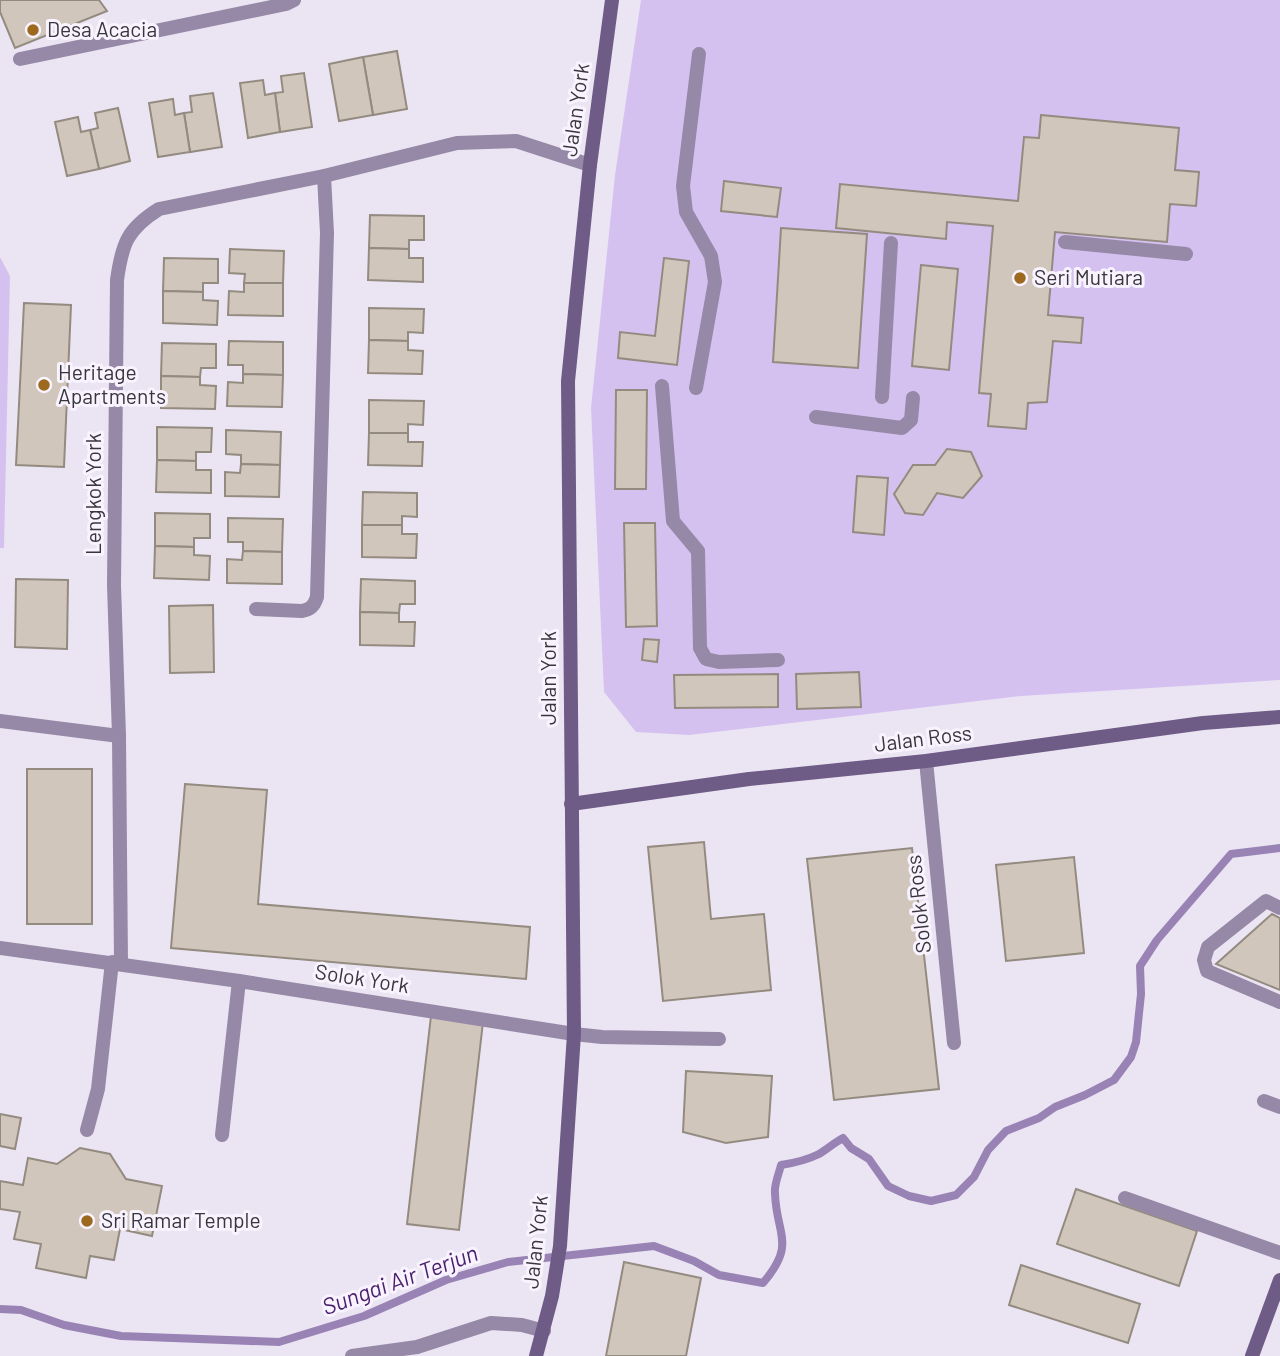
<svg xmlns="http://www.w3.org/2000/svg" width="1280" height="1356" font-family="Barlow,sans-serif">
<rect width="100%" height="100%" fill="#ebe5f3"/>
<g fill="#d5c1f0">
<polygon points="641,0 1280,0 1280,680 1021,696 689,735 636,732 604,692 591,408 615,175"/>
<polygon points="0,257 10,276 4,548 0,548"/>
</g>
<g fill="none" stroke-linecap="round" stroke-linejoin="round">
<path stroke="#9983b5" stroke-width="8" d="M0,1309L21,1310L64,1325L121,1336L279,1342L364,1316L446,1280L508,1262L654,1246L694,1261L719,1275L763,1283C797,1243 776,1235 775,1193C774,1184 779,1174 781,1165C794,1163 807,1160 819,1154C827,1149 834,1143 843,1138L851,1148L869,1159L888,1186L909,1196L931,1201L956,1195L974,1177L988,1150L1006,1131L1039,1118L1055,1107L1085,1095L1114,1080L1131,1057L1136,1042L1141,994L1140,966L1157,940L1231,854L1280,848"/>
</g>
<g fill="#d0c6bb" stroke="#948b80" stroke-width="2">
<polygon points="0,0 99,0 107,11 15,48 0,12"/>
<polygon points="397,51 407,109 373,115 363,57"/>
<polygon points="363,57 373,115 339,121 329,64"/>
<polygon points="304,73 312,127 280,132 275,93 283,92 281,76"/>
<polygon points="263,80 265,95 275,93 280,132 248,138 240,83"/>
<polygon points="213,93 222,147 190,152 184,113 192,112 190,96"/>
<polygon points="173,99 175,115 184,113 190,152 158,157 149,103"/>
<polygon points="118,108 130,161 99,169 90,130 98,128 95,113"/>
<polygon points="1041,115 1179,128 1175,170 1199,172 1196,206 1170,204 1167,242 1055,232 1048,315 1083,318 1081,343 1053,341 1047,402 1028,403 1026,429 988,426 991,394 979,393 993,226 947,222 946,239 836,228 840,184 1018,201 1024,137 1039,138"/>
<polygon points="78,117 81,132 90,130 99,169 67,176 55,122"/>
<polygon points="724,181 781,188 777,217 721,211"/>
<polygon points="370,215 424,216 424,240 409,240 409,249 369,248"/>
<polygon points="781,228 867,234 858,368 773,362"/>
<polygon points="369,248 409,249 409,258 423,258 423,282 368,280"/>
<polygon points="230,249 284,251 283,283 244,283 245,274 229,273"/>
<polygon points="164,258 218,259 218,283 203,283 203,292 163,291"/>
<polygon points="664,258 689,261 677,365 618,358 620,332 655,336"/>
<polygon points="921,265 958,269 949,370 912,366"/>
<polygon points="244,283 283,283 283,316 228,315 229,291 244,292"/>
<polygon points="163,291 203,292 203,300 218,301 217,325 163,323"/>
<polygon points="24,303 71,305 64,467 16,465"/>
<polygon points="369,308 424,309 423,333 408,332 408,341 369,340"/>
<polygon points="369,340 408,341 408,350 423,351 422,374 368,373"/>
<polygon points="229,341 283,342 283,375 243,374 243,365 228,365"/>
<polygon points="162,343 216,344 216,368 201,368 200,377 161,376"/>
<polygon points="243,374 283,375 282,407 227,406 228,382 243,383"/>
<polygon points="161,376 200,377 200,385 216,386 215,409 161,408"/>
<polygon points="616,390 647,390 646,489 615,489"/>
<polygon points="369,400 424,401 423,425 408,424 408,433 369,433"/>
<polygon points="157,427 212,428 211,452 196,452 196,461 157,460"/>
<polygon points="226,430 281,432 280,465 241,464 241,455 226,454"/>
<polygon points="369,433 408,433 408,442 423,442 422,466 368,465"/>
<polygon points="947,449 971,452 982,476 963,498 937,493 923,515 905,513 894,494 913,465 935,465"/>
<polygon points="157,460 196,461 196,470 211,470 211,493 156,492"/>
<polygon points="241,464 280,465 279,497 225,496 225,472 240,473"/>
<polygon points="857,476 888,478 884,535 853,532"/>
<polygon points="363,492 417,493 417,517 402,516 402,525 362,525"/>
<polygon points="155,513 210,514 210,538 194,538 194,547 155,546"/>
<polygon points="228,518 283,519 282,552 243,551 243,542 228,542"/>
<polygon points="624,523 655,523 657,626 626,627"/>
<polygon points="362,525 402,525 402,534 417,534 416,558 362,557"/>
<polygon points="155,546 194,547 194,555 210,556 209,580 154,578"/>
<polygon points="243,551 282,552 282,584 227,583 227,559 242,560"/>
<polygon points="16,579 68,580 67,649 15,647"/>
<polygon points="361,579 415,581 415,604 400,604 399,613 360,612"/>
<polygon points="213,605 214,672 170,673 169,606"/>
<polygon points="360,612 399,613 399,622 415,622 414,646 360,645"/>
<polygon points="644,639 659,640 657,662 642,660"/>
<polygon points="859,672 861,707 797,709 796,674"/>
<polygon points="778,674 778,707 675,708 674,675"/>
<rect x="27" y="769" width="65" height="155"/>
<polygon points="185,784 267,790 258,904 530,927 526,979 171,948"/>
<polygon points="704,842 711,919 764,914 771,990 663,1001 648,847"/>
<polygon points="912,848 939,1089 834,1100 807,859"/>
<polygon points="1074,857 1084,953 1006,961 996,865"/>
<polygon points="1272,914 1280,918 1280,990 1216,964"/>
<polygon points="431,1016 483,1022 459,1230 407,1224"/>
<polygon points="686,1071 772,1076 768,1137 726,1143 683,1132"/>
<polygon points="0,1114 21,1118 15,1149 0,1146"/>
<polygon points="80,1148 110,1154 126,1179 162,1186 152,1236 120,1229 114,1260 90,1256 86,1278 36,1268 41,1244 14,1239 20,1212 0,1209 0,1181 23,1185 28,1158 57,1164"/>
<polygon points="1076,1189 1197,1231 1179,1286 1057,1244"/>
<polygon points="624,1262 701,1278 686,1356 606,1356"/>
<polygon points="1021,1265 1140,1304 1128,1343 1009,1305"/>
</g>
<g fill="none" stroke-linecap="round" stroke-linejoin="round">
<g stroke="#9689a7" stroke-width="14">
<polyline points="20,59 286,4 294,0"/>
<polyline points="1065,242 1186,254"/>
<polyline points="662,386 673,521 698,551 700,648 706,659 719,662 778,660"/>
<polyline points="696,388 715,282 711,256 686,212 683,186 699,54"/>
<polyline points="882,397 891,243"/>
<polyline points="816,417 902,428 911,420 913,398"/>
<polyline points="1280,908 1266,901 1208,947 1204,960 1207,971 1280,1002"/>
<polyline points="1264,1101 1280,1107"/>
<polyline points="87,1130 98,1089 112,962"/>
<polyline points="222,1135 239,981"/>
<polyline points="1125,1198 1280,1253"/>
</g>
<g stroke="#9689a7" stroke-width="14">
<path d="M256,609L302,611C311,609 314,606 317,597L327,233L324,176"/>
<polyline points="0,721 119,736"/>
<polyline points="926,761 954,1043"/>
<polyline points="0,948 239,981 574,1034 602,1037 719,1039"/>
<path d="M121,963L119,736L114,585L117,280C122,244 127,229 159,209L324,176L457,143L516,141L590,165"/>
<polyline points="352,1356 417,1347 491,1323 522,1325 544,1331"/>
</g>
<g stroke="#6e5b86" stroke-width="14">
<polyline points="571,804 749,779 926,761 1203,723 1280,717"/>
<polyline points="536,1356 552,1296 560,1246 574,1034 568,381 590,165 612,0"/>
<polyline points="1252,1356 1280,1280"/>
</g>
</g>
<g fill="#9c691e" stroke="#f8f3fe" stroke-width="2.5">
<circle cx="33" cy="30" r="7"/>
<circle cx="1020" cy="278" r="7"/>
<circle cx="44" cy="385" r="7"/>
<circle cx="87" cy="1221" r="7"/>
</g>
<g text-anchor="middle" stroke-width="6" stroke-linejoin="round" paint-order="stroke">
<g font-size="21" fill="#38363c" stroke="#f8f3fe" text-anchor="start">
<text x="47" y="37">Desa Acacia</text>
<text x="1034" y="285">Seri Mutiara</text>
<text x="58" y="380">Heritage<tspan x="58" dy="24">Apartments</tspan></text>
<text x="101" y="1228">Sri Ramar Temple</text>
</g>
<g font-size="21" fill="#38363c" stroke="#f8f3fe">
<text transform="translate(576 110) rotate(-82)" y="7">Jalan York</text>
<text transform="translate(94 494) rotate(-90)" y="7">Lengkok York</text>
<text transform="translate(549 678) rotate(-90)" y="7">Jalan York</text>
<text transform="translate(923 739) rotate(-7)" y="7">Jalan Ross</text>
<text transform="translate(919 904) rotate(-96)" y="7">Solok Ross</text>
<text transform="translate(362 979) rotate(9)" y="7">Solok York</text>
<text transform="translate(536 1242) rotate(-84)" y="7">Jalan York</text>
</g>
<g font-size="23" font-style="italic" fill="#481e6d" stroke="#f8f3fe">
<text transform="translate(400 1280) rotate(-20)" y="8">Sungai Air Terjun</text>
</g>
</g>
</svg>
